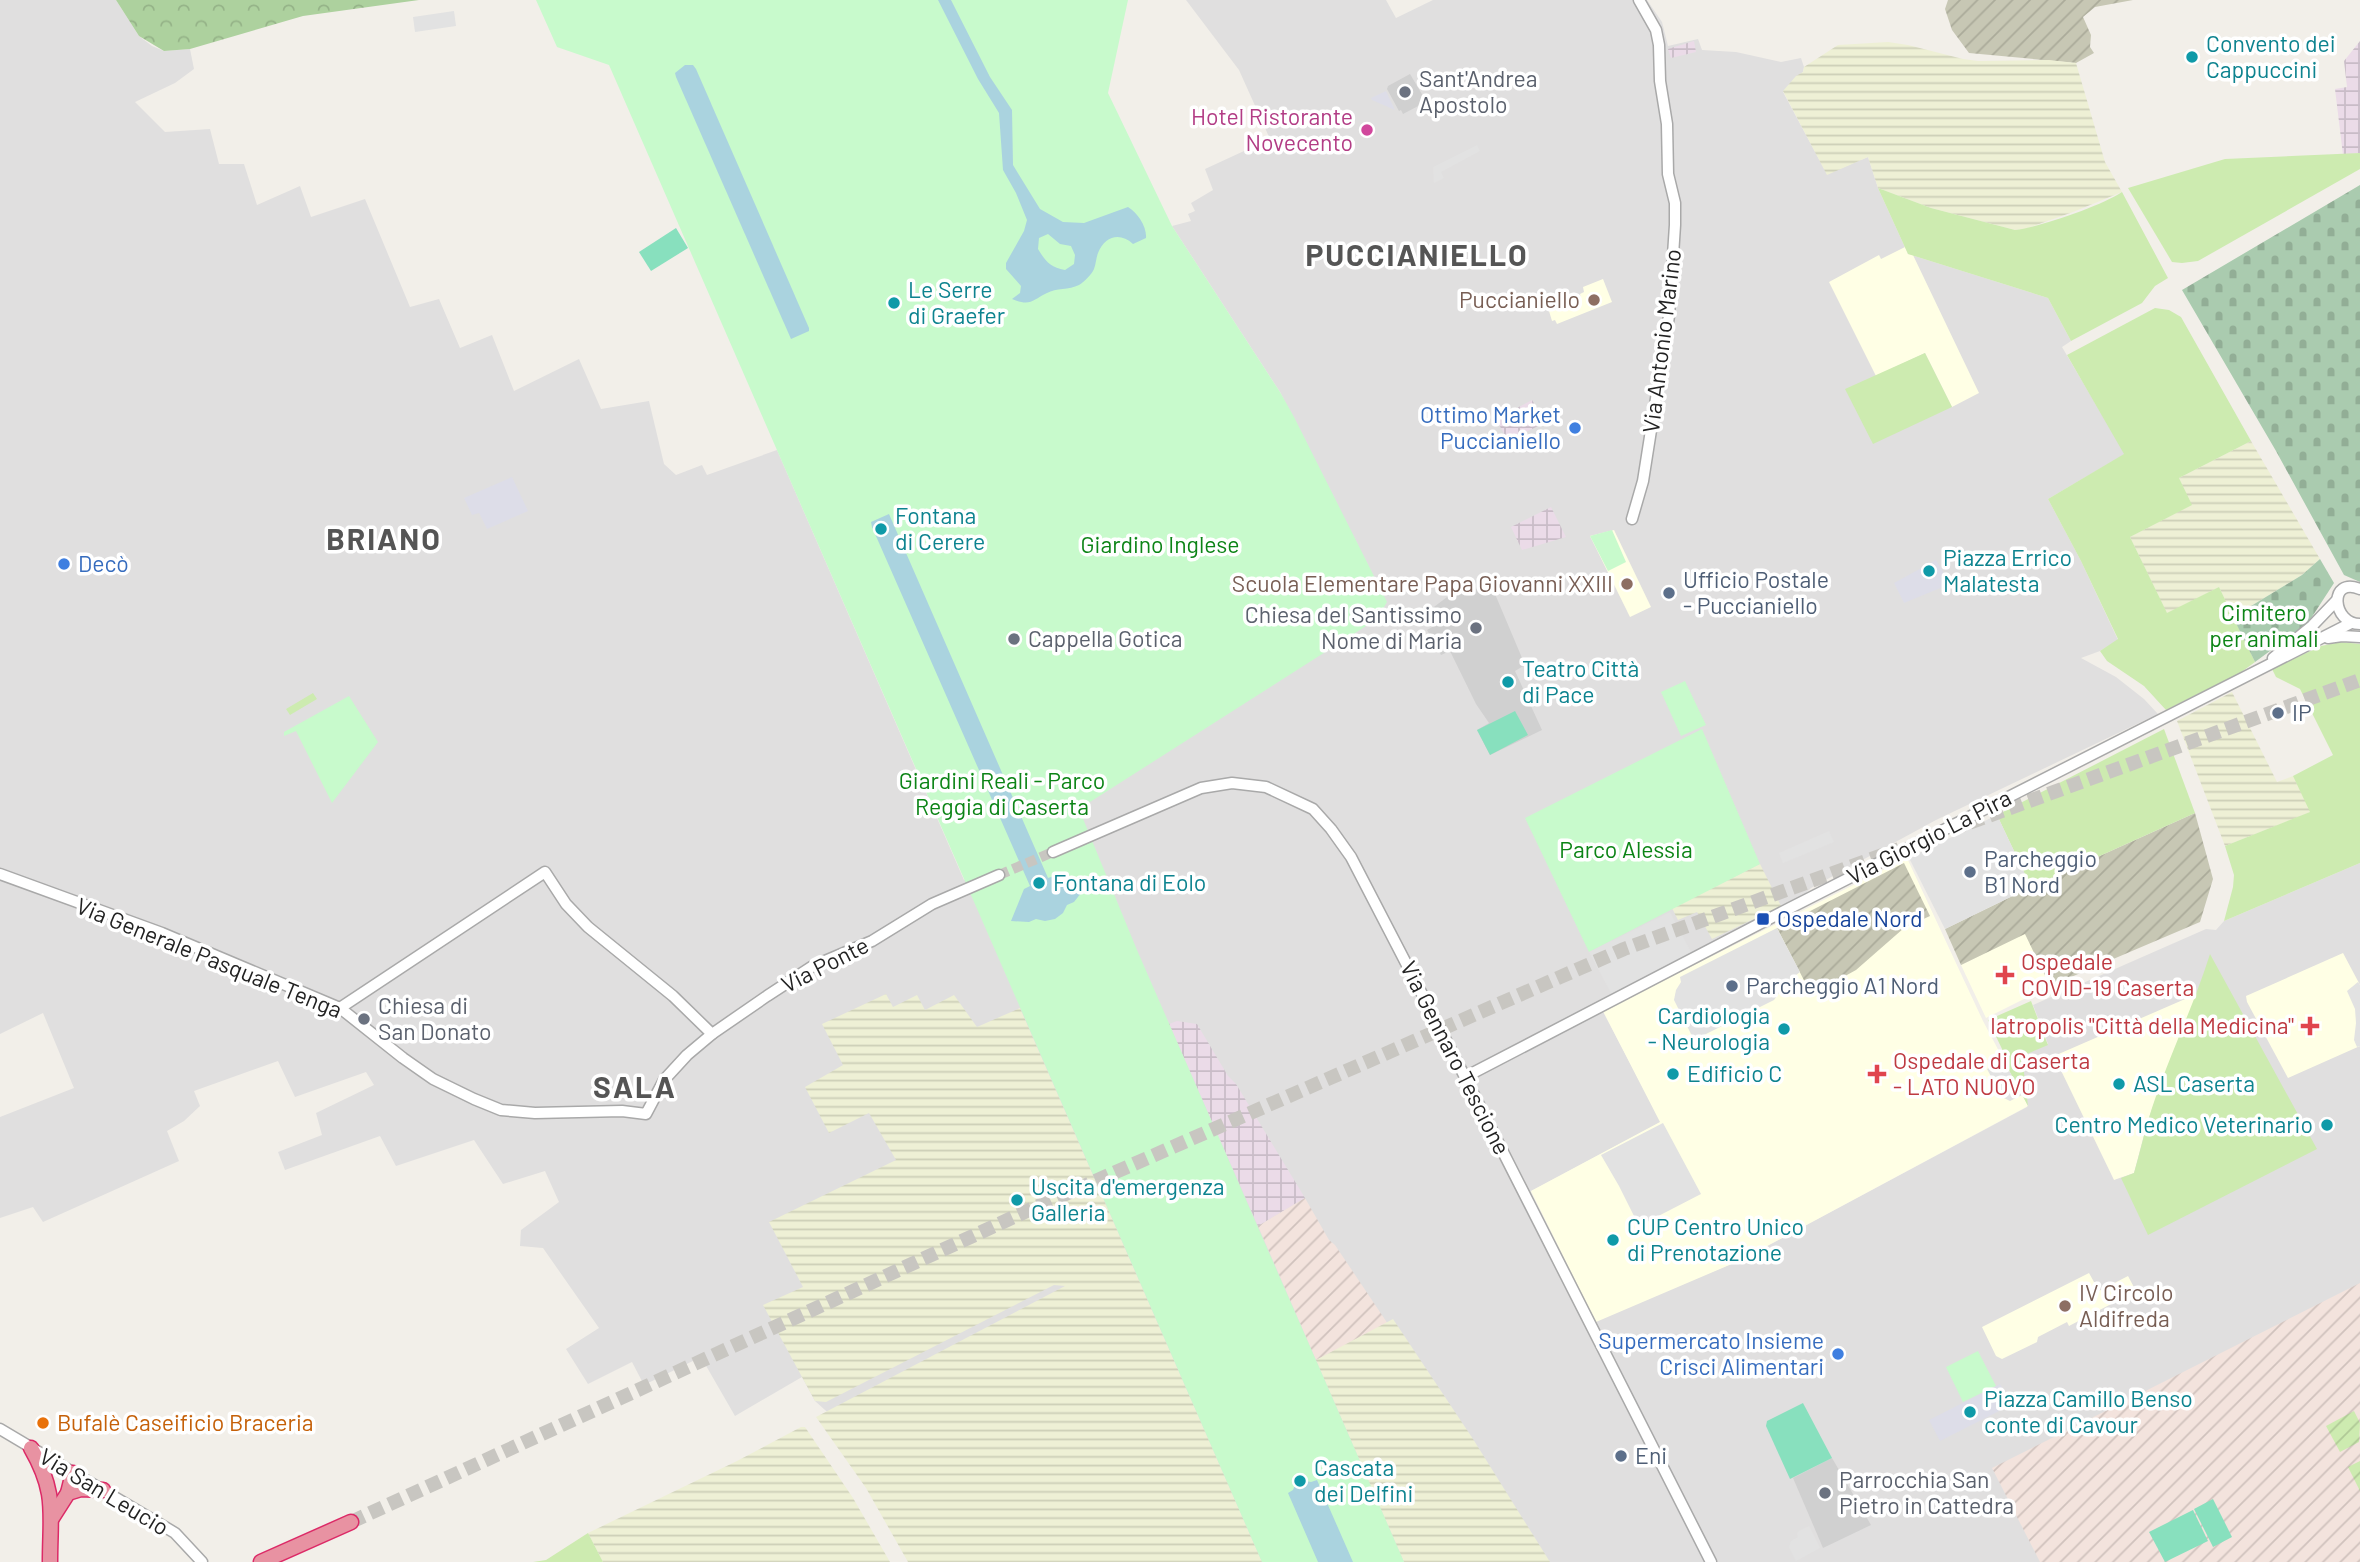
<svg xmlns="http://www.w3.org/2000/svg" width="2360" height="1562" font-family="Barlow,sans-serif">
<defs>
<pattern id="industrial-grid" width="8" height="8" patternUnits="userSpaceOnUse" patternTransform="scale(1.75)"><rect width="8" height="8" fill="#ebdbe8"/><path d="M0 4h8M4 0v8" fill="none" stroke="#c9bcc7"/></pattern>
<pattern id="military-furrows" width="10" height="10" patternUnits="userSpaceOnUse" patternTransform="scale(1.75)"><rect width="10" height="10" fill="#f3e3dd"/><path d="M-1 1l2-2M0 10L10 0M9 11l2-2" fill="none" stroke="#d0c2bd"/></pattern>
<pattern id="construction-furrows" width="10" height="10" patternUnits="userSpaceOnUse" patternTransform="scale(1.75)"><rect width="10" height="10" fill="#c7c7b4"/><path d="M-1 1l2-2M0 10L10 0M9 11l2-2" fill="none" stroke="#abab9a"/></pattern>
<pattern id="farmland-rules" width="6" height="5" patternUnits="userSpaceOnUse" patternTransform="scale(1.75)"><rect width="6" height="5" fill="#eef0d5"/><path d="M0 2.5h6" fill="none" stroke="#ccceb7"/></pattern>
<pattern id="forest-crowns" width="20" height="18" patternUnits="userSpaceOnUse" patternTransform="scale(1.75)"><rect width="20" height="18" fill="#add19e"/><path d="M2 6a3 3 0 1 1 6 0M12 15a3 3 0 1 1 6 0" fill="none" stroke="#95b388"/></pattern>
<pattern id="cemetery-stones" width="16" height="16" patternUnits="userSpaceOnUse" patternTransform="scale(1.75)"><rect width="16" height="16" fill="#aacbaf"/><path d="M2 7V4a2 2 0 0 1 4 0v3zM10 15v-3a2 2 0 0 1 4 0v3z" fill="#92ae96"/></pattern>
<pattern id="garden-furrows" width="10" height="10" patternUnits="userSpaceOnUse" patternTransform="scale(1.75)"><rect width="10" height="10" fill="#cdebb0"/><path d="M-1 1l2-2M0 10L10 0M9 11l2-2" fill="none" stroke="#b0c997"/></pattern>
</defs>
<rect width="100%" height="100%" fill="#f2efe9"/>
<polygon fill="#e0dfdf" points="0,0 116,0 139,36 152,46 164,51 190,49 194,69 175,83 135,102 165,132 210,129 219,164 244,164 257,205 300,186 311,217 365,199 410,307 439,299 460,348 492,335 514,391 579,359 601,409 649,401 664,464 676,475 702,465 707,475 777,450 964,880 1386,603 1280,392 1172,226 1191,221 1188,214 1195,211 1191,203 1213,190 1205,169 1270,139 1239,70 1186,0 1386,0 1396,18 1433,0 1647,0 1662,22 1668,46 1698,39 1702,50 1736,52 1781,62 1801,58 1804,67 1803,72 1783,92 1827,174 1868,157 1878,188 1908,254 2048,298 2071,341 2062,347 2125,454 2048,499 2081,561 2118,640 2100,651 2081,658 2116,677 2144,699 2158,714 1936,820 1811,888 1783,915 1600,1006 1661,1122 1531,1191 1526,1198 1590,1322 1741,1260 2027,1107 2022,1056 2048,1044 2033,1005 2206,929 2216,930 2224,921 2360,863 2360,1562 926,1562 844,1427 815,1401 802,1377 735,1416 701,1357 644,1385 632,1362 588,1384 566,1349 599,1328 543,1248 520,1246 521,1230 559,1202 545,1171 503,1184 474,1140 396,1166 380,1136 285,1170 278,1152 322,1135 316,1113 374,1085 366,1072 295,1097 278,1061 194,1091 200,1106 184,1121 167,1131 179,1161 43,1222 33,1207 0,1218 0,1117 74,1088 43,1013 0,1034"/>
<g fill="url(#industrial-grid)">
<polygon points="1694,41 1696,52 1671,58 1668,49"/>
<polygon points="2360,41 2360,153 2343,155 2335,89 2347,87 2344,61"/>
<polygon points="1532,400 1546,422 1508,441 1496,419"/>
<polygon points="1551,507 1566,537 1522,550 1511,527"/>
<polygon points="1177,1021 1197,1024 1228,1076 1236,1084 1305,1198 1258,1226 1169,1024"/>
</g>
<g fill="#ffffe5">
<polygon points="1905,247 1908,254 1913,255 1979,393 1952,407 1925,353 1876,376 1829,282 1879,255 1881,259"/>
<polygon points="1603,279 1612,302 1557,324 1555,320 1552,321 1549,311 1581,299 1580,294 1584,292 1583,287"/>
<polygon points="1614,530 1651,607 1630,617 1590,536"/>
<polygon points="1907,858 1983,1021 2028,1106 1741,1260 1596,1322 1531,1191 1660,1122 1603,1011"/>
<polygon points="2025,933 2050,986 1986,1018 1961,965"/>
<polygon points="2343,953 2360,985 2360,1046 2288,1078 2247,1002 2246,996"/>
<polygon points="2192,996 2197,996 2173,1053 2148,1120 2134,1173 2114,1180 2054,1056"/>
<polygon points="2089,1273 2099,1291 2128,1276 2136,1291 2069,1326 2067,1322 2038,1337 2037,1342 2002,1359 1996,1356 1982,1327"/>
</g>
<g fill="#d0d0d0">
<polygon points="1410,74 1423,96 1422,104 1403,114 1401,110 1399,111 1387,89 1388,86"/>
<polygon points="1487,575 1525,665 1515,671 1542,730 1490,755 1477,730 1489,723 1476,704 1450,651 1441,655 1427,630 1434,626 1426,623 1425,617 1426,613 1455,591"/>
<polygon points="1832,1458 1871,1525 1823,1548 1793,1478"/>
</g>
<g fill="url(#military-furrows)">
<polygon points="1305,1198 1329,1240 1335,1245 1388,1324 1316,1360 1258,1226"/>
<polygon points="2360,1283 2360,1562 2040,1562 1992,1468"/>
</g>
<g fill="url(#construction-furrows)">
<polygon points="1948,0 2133,0 2095,7 2083,17 2091,35 2090,47 2094,53 2076,63 1969,53 1952,30 1945,9"/>
<polygon points="2195,813 2213,879 2200,922 2050,986 2025,934 1961,965 1945,929 2031,887"/>
<polygon points="1904,863 1930,916 1904,928 1856,970 1827,986 1808,988 1777,928"/>
</g>
<g fill="url(#farmland-rules)">
<polygon points="1888,42 1908,45 1963,59 1978,61 2049,60 2076,63 2105,162 2122,192 2073,212 2025,229 2015,230 1931,208 1878,188 1868,157 1827,175 1783,91 1796,76 1803,72 1804,67 1838,45"/>
<polygon points="2251,441 2320,559 2302,575 2233,617 2219,587 2167,614 2130,537 2191,505 2179,478"/>
<polygon points="2232,692 2277,782 2293,776 2311,812 2225,846 2177,721"/>
<polygon points="1760,864 1781,906 1712,939 1697,912 1678,920 1672,908"/>
<polygon points="886,994 893,1007 917,995 925,1010 954,995 977,1027 1020,1008 1262,1562 908,1562 866,1488 816,1417 1065,1286 1054,1285 826,1402 815,1401 763,1305 803,1287 769,1222 896,1160 869,1113 829,1133 805,1087 843,1065 822,1024"/>
<polygon points="1393,1319 1473,1439 1550,1562 1404,1562 1316,1360"/>
<polygon points="801,1427 805,1427 853,1498 890,1562 603,1562 588,1533 737,1461"/>
</g>
<g fill="#cdebb0">
<polygon points="2360,153 2360,169 2198,261 2182,263 2172,262 2128,188 2225,159"/>
<path d="M1878,188L1931,208L2015,230C2040,227 2101,206 2122,192L2168,278L2155,286L2142,303L2071,341L2048,298L1908,254Z"/>
<polygon points="2155,308 2169,310 2181,317 2251,441 2179,478 2192,505 2130,537 2167,613 2219,587 2255,662 2240,673 2166,710 2144,686 2107,661 2100,651 2118,639 2081,561 2048,499 2124,454 2067,355"/>
<polygon points="1925,353 1952,407 1873,444 1845,389"/>
<polygon points="2341,642 2360,644 2360,863 2224,921 2233,887 2234,875 2225,846 2310,812 2293,776 2333,755 2300,689 2276,677 2272,669 2321,646"/>
<polygon points="313,693 317,699 290,715 286,709"/>
<polygon points="2164,729 2195,813 2031,887 1997,815"/>
<path d="M2210,954L2317,1149L2148,1235L2121,1178L2134,1173C2139,1156 2143,1138 2148,1121C2165,1064 2192,1011 2210,954Z"/>
<polygon points="2031,1001 2048,1045 2022,1056 2028,1106 2004,1061 2003,1051 1988,1020"/>
<polygon points="588,1533 603,1562 533,1562 546,1560"/>
</g>
<polygon fill="url(#forest-crowns)" points="116,0 419,0 303,16 190,49 164,51 139,36"/>
<g fill="url(#cemetery-stones)">
<polygon points="2360,185 2360,582 2344,575 2276,451 2182,290"/>
<polygon points="2320,559 2334,583 2308,623 2255,662 2233,617 2302,575"/>
</g>
<g fill="#c8facc">
<polygon points="536,0 1128,0 1108,93 1172,226 1280,392 1294,417 1387,602 1377,619 1079,809 1137,950 1404,1562 1262,1562 609,65 557,47"/>
<polygon points="1612,530 1626,562 1608,571 1590,536"/>
<polygon points="1685,681 1706,725 1681,736 1661,692"/>
<polygon points="349,696 378,742 332,803 296,731 284,736 284,732"/>
<polygon points="1702,729 1760,864 1589,952 1525,818"/>
<polygon points="1978,1351 1996,1386 1963,1402 1946,1367"/>
</g>
<g fill="url(#garden-furrows)">
<polygon points="2354,1411 2360,1423 2359,1442 2340,1452 2326,1426"/>
<polygon points="2360,1461 2360,1491 2348,1467"/>
</g>
<g fill="#88e0be">
<polygon points="676,228 688,248 651,271 639,252"/>
<polygon points="1515,711 1528,735 1490,755 1477,730"/>
<polygon points="1803,1403 1832,1458 1790,1479 1766,1426 1767,1421"/>
<polygon points="2213,1499 2232,1537 2213,1547 2194,1509"/>
<polygon points="2193,1510 2208,1541 2165,1562 2149,1532"/>
</g>
<g fill="#e2e2e2">
<polygon points="454,11 456,26 415,32 413,17"/>
<polygon points="1477,145 1480,151 1441,172 1444,178 1434,183 1433,167"/>
<polygon points="1997,815 2031,887 1945,929 1909,858"/>
<polygon points="1829,831 1834,842 1783,863 1779,853"/>
<polygon points="1670,912 1692,954 1612,995 1589,952"/>
<polygon points="1777,928 1800,972 1787,982 1774,1000 1694,1040 1674,1000 1676,990 1681,982 1680,977"/>
<polygon points="2358,982 2360,985 2360,1046 2357,1047 2354,1040 2356,1023 2355,1009 2347,991"/>
<polygon points="2004,1061 2022,1095 2010,1101 2002,1097 1987,1069"/>
<polygon points="1663,1123 1701,1194 1639,1226 1619,1186 1601,1155"/>
<polygon points="1809,1526 1820,1548 1796,1561 1789,1547 1791,1541 1798,1537 1797,1533 1799,1531"/>
</g>
<g fill="#dddde8">
<polygon points="1386,91 1395,110 1372,100 1371,98"/>
<polygon points="512,477 528,511 487,529 479,513 472,515 464,498"/>
<polygon points="1936,560 1950,584 1904,603 1894,583"/>
<polygon points="2000,1384 2011,1405 1940,1441 1929,1420"/>
</g>
<g fill="#aad3df" fill-rule="evenodd">
<path d="M938,0H951L990,77L1012,110L1013,165L1040,209L1063,222L1084,223L1128,207C1138,213 1147,227 1146,238L1133,244C1120,232 1105,236 1098,253C1096,258 1096,264 1094,269C1092,274 1084,282 1079,285C1069,290 1056,288 1047,293C1032,300 1031,307 1012,299L1020,293L1021,286L1006,269V263L1024,231L1027,220L1016,193L1003,170L999,113L978,79ZM1048,234L1060,244L1071,246L1075,255L1074,264L1065,270C1050,267 1046,262 1038,249L1039,238Z"/>
<polygon points="685,65 693,65 696,69 809,328 809,331 791,339 676,77 675,73"/>
<polygon points="889,514 1048,878 1054,876 1085,888 1074,902 1067,905 1063,913 1055,919 1045,921 1036,919 1029,922 1011,921 1024,889 1030,886 872,527 871,522"/>
<polygon points="1301,1480 1311,1482 1317,1480 1353,1562 1318,1562 1288,1493 1293,1490 1295,1485"/>
</g>
<g fill="none" stroke-linecap="round" stroke-linejoin="round">
<polyline stroke="#c8c6c1" stroke-width="10" stroke-dasharray="10 5" stroke-linecap="butt" points="999,875 1053,852"/>
<g stroke="#c8c6c1" stroke-width="14" stroke-dasharray="14 7" stroke-linecap="butt">
<polyline points="1950,830 2360,680"/>
<polyline points="351,1522 1027,1211 1624,949 1899,849"/>
</g>
<g stroke="#a9a9a9" stroke-width="13">
<g id="minor">
<polyline points="1632,519 1643,481 1669,316 1675,225 1675,203 1668,174 1667,124 1660,81 1659,45 1656,30 1639,0"/>
<path d="M2360,589C2328,576 2332,624 2360,624"/>
<polyline points="2328,638 2342,636 2360,637"/>
<polyline points="2273,658 2312,626 2337,600"/>
<polyline points="1053,852 1201,788 1232,783 1266,787 1313,809 1331,829 1351,857 1465,1077 1711,1562"/>
<polyline points="0,874 162,933 340,1008 403,1058 433,1079 474,1099 501,1110 535,1113 622,1111 646,1114 664,1080 687,1055 712,1034 767,996 813,966 872,941 932,904 999,875"/>
<polyline points="340,1008 545,872 566,904 588,927 673,996 712,1034"/>
<polyline points="1465,1077 1790,908 2351,623"/>
<polyline points="0,1429 175,1533 202,1562"/>
</g>
</g>
<g stroke="#dc2a67" stroke-width="17">
<g id="highway">
<path d="M31,1448C57,1493 50,1513 50,1562"/>
<polyline points="68,1493 81,1489 103,1490"/>
<polyline points="52,1518 68,1493 73,1473"/>
<polyline points="261,1562 351,1522"/>
</g>
</g>
<use href="#minor" stroke="#fff" stroke-width="10"/>
<use href="#highway" stroke="#e892a2" stroke-width="14"/>
</g>
<g fill="#0f9aa8" stroke="#fff" stroke-width="2.5">
<circle cx="2192" cy="57" r="7"/>
<circle cx="894" cy="303" r="7"/>
<circle cx="881" cy="529" r="7"/>
<circle cx="1929" cy="571" r="7"/>
<circle cx="1508" cy="682" r="7"/>
<circle cx="1039" cy="883" r="7"/>
<circle cx="1784" cy="1029" r="7"/>
<circle cx="1673" cy="1074" r="7"/>
<circle cx="2119" cy="1084" r="7"/>
<circle cx="2327" cy="1125" r="7"/>
<circle cx="1017" cy="1200" r="7"/>
<circle cx="1613" cy="1240" r="7"/>
<circle cx="1970" cy="1412" r="7"/>
<circle cx="1300" cy="1481" r="7"/>
</g>
<g fill="#6b7280" stroke="#fff" stroke-width="2.5">
<circle cx="1405" cy="92" r="7"/>
<circle cx="1476" cy="628" r="7"/>
<circle cx="1014" cy="639" r="7"/>
<circle cx="364" cy="1019" r="7"/>
<circle cx="1825" cy="1493" r="7"/>
</g>
<circle fill="#d1479c" stroke="#fff" stroke-width="2.5" cx="1367" cy="130" r="7"/>
<g fill="#8d6e63" stroke="#fff" stroke-width="2.5">
<circle cx="1594" cy="300" r="7"/>
<circle cx="1627" cy="584" r="7"/>
<circle cx="2065" cy="1306" r="7"/>
</g>
<g fill="#3f7fe0" stroke="#fff" stroke-width="2.5">
<circle cx="1575" cy="428" r="7"/>
<circle cx="64" cy="564" r="7"/>
<circle cx="1838" cy="1354" r="7"/>
</g>
<g fill="#5c6f8a" stroke="#fff" stroke-width="2.5">
<circle cx="1669" cy="593" r="7"/>
<circle cx="2278" cy="713" r="7"/>
<circle cx="1970" cy="872" r="7"/>
<circle cx="1732" cy="986" r="7"/>
<circle cx="1621" cy="1456" r="7"/>
</g>
<rect fill="#1a4fb4" stroke="#fff" stroke-width="2.5" x="1756" y="912" width="14" height="14" rx="3.5"/>
<g fill="#e0444e" stroke="#fff" stroke-width="2.5">
<path d="M2001.5 964.5h7v7h7v7h-7v7h-7v-7h-7v-7h7z"/>
<path d="M2306.5 1015.5h7v7h7v7h-7v7h-7v-7h-7v-7h7z"/>
<path d="M1873.5 1063.5h7v7h7v7h-7v7h-7v-7h-7v-7h7z"/>
</g>
<circle fill="#e8710a" stroke="#fff" stroke-width="2.5" cx="43" cy="1423" r="7"/>
<g text-anchor="middle" stroke-width="7" stroke-linejoin="round" paint-order="stroke">
<g font-size="23" fill="#0d838f" stroke="#fff" text-anchor="start">
<text x="2206" y="52">Convento dei<tspan x="2206" dy="26">Cappuccini</tspan></text>
<text x="908" y="298">Le Serre<tspan x="908" dy="26">di Graefer</tspan></text>
<text x="895" y="524">Fontana<tspan x="895" dy="26">di Cerere</tspan></text>
<text x="1943" y="566">Piazza Errico<tspan x="1943" dy="26">Malatesta</tspan></text>
<text x="1522" y="677">Teatro Città<tspan x="1522" dy="26">di Pace</tspan></text>
<text x="1053" y="891">Fontana di Eolo</text>
<text x="1770" y="1024" text-anchor="end">Cardiologia<tspan x="1770" dy="26">- Neurologia</tspan></text>
<text x="1687" y="1082">Edificio C</text>
<text x="2133" y="1092">ASL Caserta</text>
<text x="2313" y="1133" text-anchor="end">Centro Medico Veterinario</text>
<text x="1031" y="1195">Uscita d'emergenza<tspan x="1031" dy="26">Galleria</tspan></text>
<text x="1627" y="1235">CUP Centro Unico<tspan x="1627" dy="26">di Prenotazione</tspan></text>
<text x="1984" y="1407">Piazza Camillo Benso<tspan x="1984" dy="26">conte di Cavour</tspan></text>
<text x="1314" y="1476">Cascata<tspan x="1314" dy="26">dei Delfini</tspan></text>
</g>
<g font-size="23" fill="#5b616d" stroke="#fff" text-anchor="start">
<text x="1419" y="87">Sant'Andrea<tspan x="1419" dy="26">Apostolo</tspan></text>
<text x="1462" y="623" text-anchor="end">Chiesa del Santissimo<tspan x="1462" dy="26">Nome di Maria</tspan></text>
<text x="1028" y="647">Cappella Gotica</text>
<text x="378" y="1014">Chiesa di<tspan x="378" dy="26">San Donato</tspan></text>
<text x="1839" y="1488">Parrocchia San<tspan x="1839" dy="26">Pietro in Cattedra</tspan></text>
</g>
<g font-size="23" fill="#b23c85" stroke="#fff" text-anchor="end">
<text x="1353" y="125">Hotel Ristorante<tspan x="1353" dy="26">Novecento</tspan></text>
</g>
<g font-size="23" fill="#785e54" stroke="#fff" text-anchor="end">
<text x="1580" y="308">Puccianiello</text>
<text x="1613" y="592">Scuola Elementare Papa Giovanni XXIII</text>
<text x="2079" y="1301" text-anchor="start">IV Circolo<tspan x="2079" dy="26">Aldifreda</tspan></text>
</g>
<g font-size="23" fill="#222" stroke="#fff">
<text transform="translate(1662 341) rotate(-83)" y="8">Via Antonio Marino</text>
<text transform="translate(1929 837) rotate(-27)" y="8">Via Giorgio La Pira</text>
<text transform="translate(209 958) rotate(22)" y="8">Via Generale Pasquale Tenga</text>
<text transform="translate(825 965) rotate(-27)" y="8">Via Ponte</text>
<text transform="translate(1455 1058) rotate(63)" y="8">Via Gennaro Tescione</text>
<text transform="translate(104 1492) rotate(31)" y="8">Via San Leucio</text>
</g>
<g font-size="23" fill="#366cbe" stroke="#fff" text-anchor="end">
<text x="1561" y="423">Ottimo Market<tspan x="1561" dy="26">Puccianiello</tspan></text>
<text x="78" y="572" text-anchor="start">Decò</text>
<text x="1824" y="1349">Supermercato Insieme<tspan x="1824" dy="26">Crisci Alimentari</tspan></text>
</g>
<g font-size="23" fill="#0c8416" stroke="#fff">
<text x="1160" y="553">Giardino Inglese</text>
<text x="2264" y="621">Cimitero<tspan x="2264" dy="26">per animali</tspan></text>
<text x="1002" y="789">Giardini Reali - Parco<tspan x="1002" dy="26">Reggia di Caserta</tspan></text>
<text x="1626" y="858">Parco Alessia</text>
</g>
<g font-size="23" fill="#4e5e75" stroke="#fff" text-anchor="start">
<text x="1683" y="588">Ufficio Postale<tspan x="1683" dy="26">- Puccianiello</tspan></text>
<text x="2292" y="721">IP</text>
<text x="1984" y="867">Parcheggio<tspan x="1984" dy="26">B1 Nord</tspan></text>
<text x="1746" y="994">Parcheggio A1 Nord</text>
<text x="1635" y="1464">Eni</text>
</g>
<g font-size="23" fill="#164399" stroke="#fff" text-anchor="start">
<text x="1777" y="927">Ospedale Nord</text>
</g>
<g font-size="23" fill="#be3a42" stroke="#fff" text-anchor="start">
<text x="2021" y="970">Ospedale<tspan x="2021" dy="26">COVID-19 Caserta</tspan></text>
<text x="2294" y="1034" text-anchor="end">Iatropolis "Città della Medicina"</text>
<text x="1893" y="1069">Ospedale di Caserta<tspan x="1893" dy="26">- LATO NUOVO</tspan></text>
</g>
<g font-size="23" fill="#c56008" stroke="#fff" text-anchor="start">
<text x="57" y="1431">Bufalè Caseificio Braceria</text>
</g>
<g font-size="30" font-weight="bold" letter-spacing="2" fill="#555" stroke="#fff">
<text x="1417" y="266">PUCCIANIELLO</text>
<text x="384" y="550">BRIANO</text>
<text x="635" y="1098">SALA</text>
</g>
</g>
</svg>
